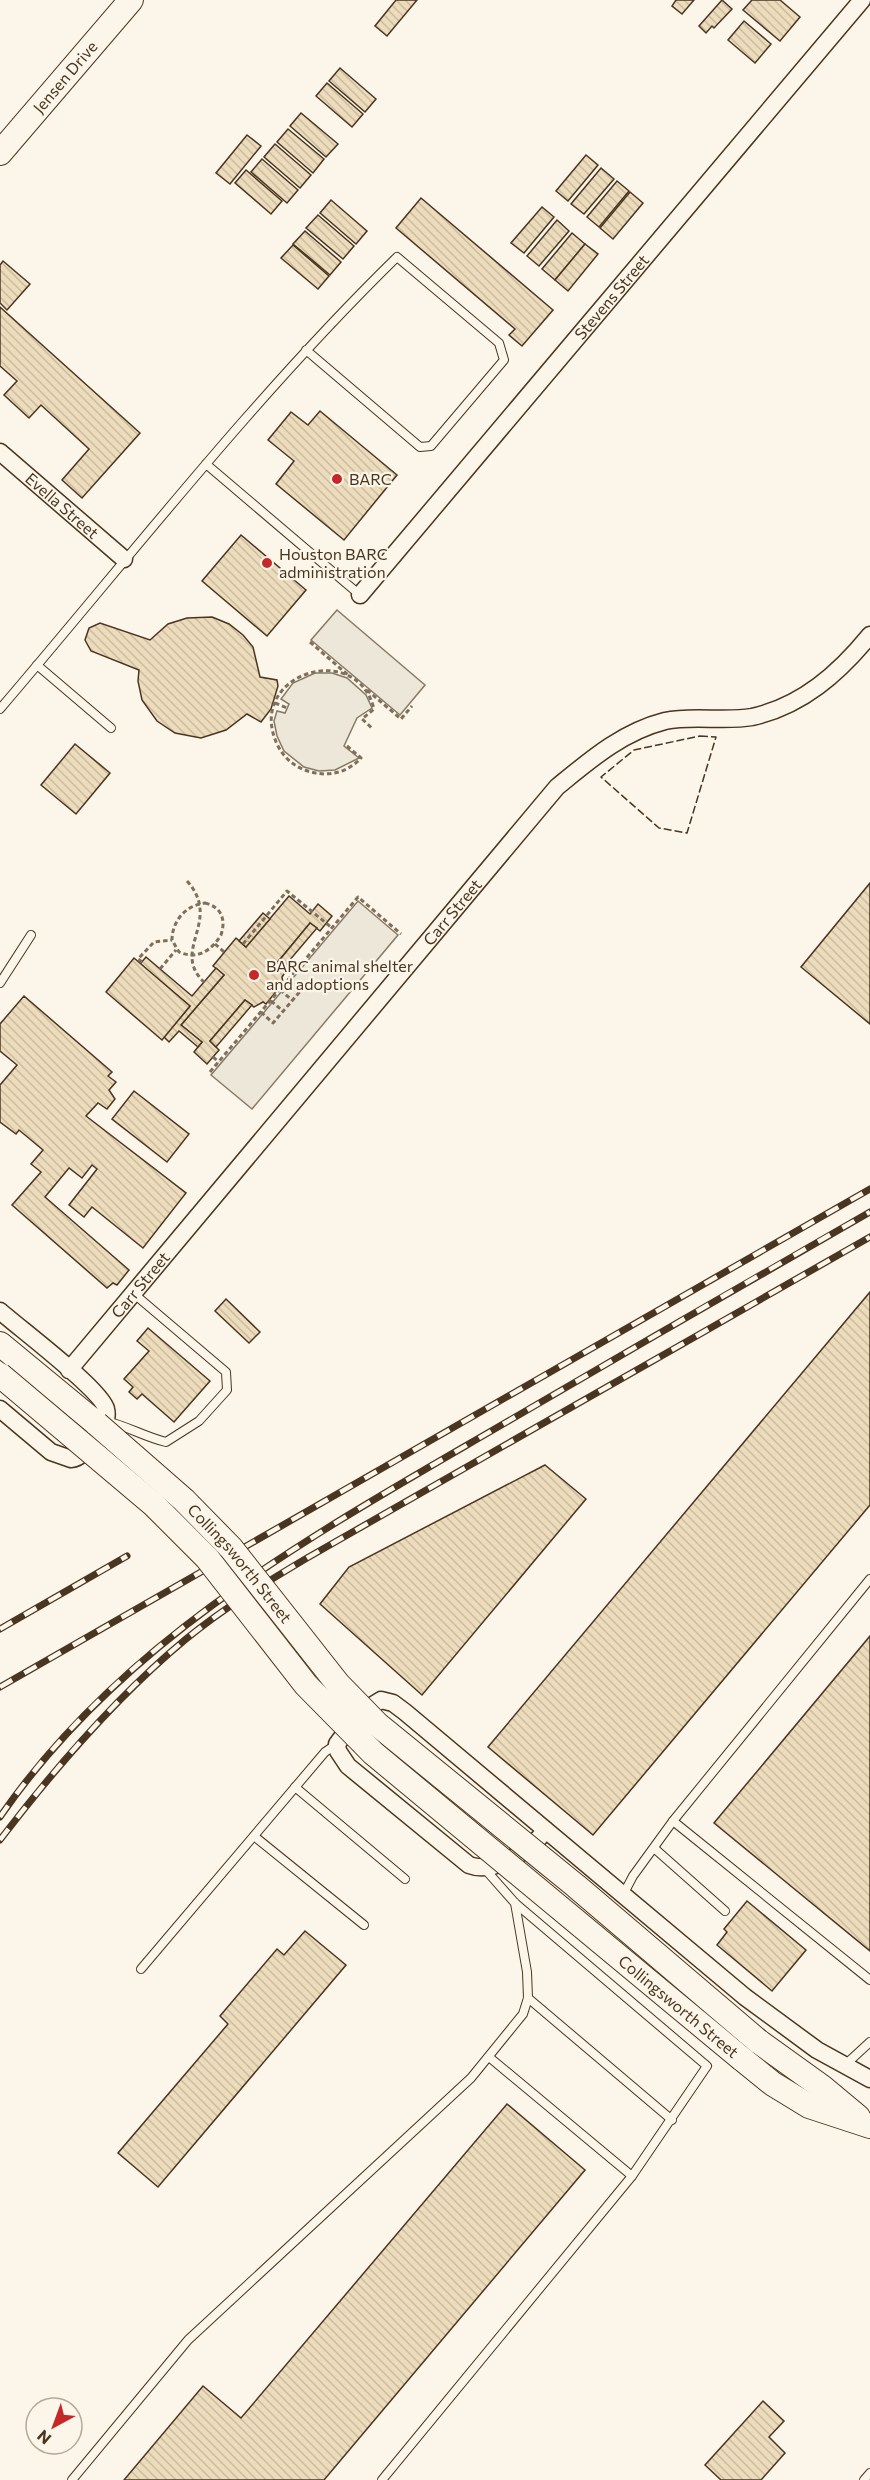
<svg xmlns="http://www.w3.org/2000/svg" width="870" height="2480" font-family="Commissioner,sans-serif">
<defs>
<pattern id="building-back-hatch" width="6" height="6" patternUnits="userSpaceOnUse" patternTransform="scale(1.5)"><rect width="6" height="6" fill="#ecdcbc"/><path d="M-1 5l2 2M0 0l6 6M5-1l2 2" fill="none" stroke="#ccbda1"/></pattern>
</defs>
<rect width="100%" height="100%" fill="#fbf6e9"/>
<g fill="#ede7d9" stroke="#887966" stroke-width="1.5">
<polygon points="337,610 425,685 400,715 311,640"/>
<polygon points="315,673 332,673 347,678 366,695 372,708 357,718 344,746 359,758 335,770 319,771 304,767 284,751 277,736 274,721 277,711 285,713 289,704 281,699 293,683"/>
<polygon points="358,901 398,935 252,1109 211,1075"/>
</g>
<g fill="url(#building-back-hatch)" stroke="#4a3520" stroke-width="1.5">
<polygon points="396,0 417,0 387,36 375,26"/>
<polygon points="676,0 694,0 682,14 672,6"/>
<polygon points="722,0 732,9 714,28 712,26 706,33 699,26"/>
<polygon points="752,0 780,0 800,17 780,41 743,10"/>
<polygon points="744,21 771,44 755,63 728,40"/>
<polygon points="340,68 376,99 365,112 329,81"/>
<polygon points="327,83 363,114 352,127 316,96"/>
<polygon points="301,113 338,144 326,157 290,126"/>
<polygon points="288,129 324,159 313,173 277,142"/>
<polygon points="247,135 261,146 230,184 216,173"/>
<polygon points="275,144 311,175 300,188 264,157"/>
<polygon points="586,155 598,165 568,201 556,191"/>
<polygon points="262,159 298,190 287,203 251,172"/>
<polygon points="601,168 614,179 584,214 571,204"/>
<polygon points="246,170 282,201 271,214 235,183"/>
<polygon points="617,181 629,191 599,227 587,217"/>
<polygon points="630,192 643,203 613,239 600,228"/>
<polygon points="421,198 553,310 522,346 509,335 515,329 396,228"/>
<polygon points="331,200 367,231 356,244 320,213"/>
<polygon points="542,207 554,217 524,253 511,243"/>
<polygon points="318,215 354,246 343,259 306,228"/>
<polygon points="557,220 569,231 539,266 527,256"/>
<polygon points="305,231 341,262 330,275 293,244"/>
<polygon points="572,233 585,244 555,280 542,269"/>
<polygon points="585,244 598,254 568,291 555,280"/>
<polygon points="293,245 329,276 318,289 281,258"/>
<polygon points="3,261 30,284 7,310 0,303 0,265"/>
<polygon points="0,307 140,433 82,498 62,480 89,449 41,405 29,418 4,395 17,381 0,366"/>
<polygon points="320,411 397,475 344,540 276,484 294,461 268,440 291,412 308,425"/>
<polygon points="241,535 306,590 267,636 202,581"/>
<polygon points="212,617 229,624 243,635 253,647 260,677 277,680 278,686 271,709 261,722 247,714 226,730 201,738 175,733 157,721 142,700 138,681 139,670 91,651 85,640 89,628 100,623 150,640 168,624 187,618"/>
<polygon points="75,744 110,773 76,814 41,785"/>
<polygon points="870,883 870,1024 801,967"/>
<polygon points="289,896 310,914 318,904 332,916 320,931 310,923 277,963 286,971 282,977 283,983 266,1004 263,1002 254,1007 245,1000 210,1041 219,1050 207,1064 194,1052 202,1042 181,1025 224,975 213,966 236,938 246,947"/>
<polygon points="263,913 270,919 246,947 239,941"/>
<polygon points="310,923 317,928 283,968 277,963"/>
<polygon points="146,957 192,996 216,968 224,975 181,1025 202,1042 198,1047 179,1031 169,1042 164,1037 190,1006 140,964"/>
<polygon points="134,958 190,1006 162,1040 106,992"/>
<polygon points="24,996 112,1072 108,1076 116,1082 109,1090 115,1099 107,1109 98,1103 86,1116 186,1193 143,1248 92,1207 84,1217 69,1205 97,1169 92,1165 82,1178 69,1168 45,1197 129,1270 117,1285 113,1283 107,1288 12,1205 41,1172 31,1164 43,1150 19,1130 16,1134 0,1122 0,1085 17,1065 0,1051 0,1024"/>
<polygon points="245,1000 252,1005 216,1047 210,1041"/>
<polygon points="134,1091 189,1134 167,1162 112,1119"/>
<polygon points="870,1292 870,1505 593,1835 488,1747"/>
<polygon points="226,1299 260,1332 249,1343 215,1311"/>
<polygon points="148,1328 210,1381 174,1422 142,1394 137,1399 129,1392 133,1387 124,1379 149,1351 137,1341"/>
<polygon points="545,1465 586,1499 422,1695 320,1604 349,1567"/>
<polygon points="870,1636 870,1951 714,1823"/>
<polygon points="747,1901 806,1950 772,1991 717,1945 727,1932 724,1929"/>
<polygon points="305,1931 346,1965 158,2187 118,2153 228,2024 220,2016 277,1949 284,1955"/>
<polygon points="507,2104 585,2170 324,2480 124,2480 203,2386 241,2418"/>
<polygon points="763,2401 784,2421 769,2437 785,2453 761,2480 721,2480 705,2465"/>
</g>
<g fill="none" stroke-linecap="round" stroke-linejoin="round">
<g stroke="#4a3520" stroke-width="10">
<g id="lane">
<polyline points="206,464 360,595"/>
<polyline points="37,665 111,728"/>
<path d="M0,709C130,557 253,398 397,257L499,343L504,360L431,446L420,447L306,350"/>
<polyline points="0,983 31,935"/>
<path d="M106,1421C127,1426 145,1437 166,1442L199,1421L227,1390L226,1372L133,1293"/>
<polyline points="295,1787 405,1879"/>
<polyline points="673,1821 870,1980"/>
<polyline points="254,1836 364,1925"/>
<polyline points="654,1848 725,1911"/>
<polyline points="623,1895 633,1876 673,1821 870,1579"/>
<polyline points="141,1969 325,1752 337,1744"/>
<polyline points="528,1998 672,2120"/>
<polyline points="489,2057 632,2176"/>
<polyline points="844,2066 870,2042"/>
<polyline points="72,2480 188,2340 471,2078 523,2014 528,1998 527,1972 515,1903"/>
<polyline points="382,2480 632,2176 707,2066 515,1903 484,1868"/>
<polyline points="864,2480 870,2473"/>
</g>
</g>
<g stroke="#4a3520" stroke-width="19">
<g id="street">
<path id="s1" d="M0,452L124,559"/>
<path id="s2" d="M360,595L862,0"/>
<path d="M0,1311C19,1328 102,1390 106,1409C109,1421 101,1430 94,1438C88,1447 82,1458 71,1459L51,1452L0,1409"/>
<path id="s3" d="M69,1370L557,787C590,760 622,732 665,721C693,715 724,722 752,717C802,706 839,673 870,635"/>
<path d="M546,1830C531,1849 495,1875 469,1865L348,1766L338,1751L337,1744L360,1713L381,1700L393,1703L405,1712L745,1997L817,2050L870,2079"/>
</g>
</g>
<g stroke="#4a3520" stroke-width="26">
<g id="secondary">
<path id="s4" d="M0,153L131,0"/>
<polyline points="0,1344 97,1424"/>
<polyline points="758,2041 822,2087 858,2117"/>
<polyline points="742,2059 773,2084 809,2106 870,2126"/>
</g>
</g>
<g stroke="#7f6f5c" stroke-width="3" stroke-dasharray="4.5 3" stroke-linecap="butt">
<polyline points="310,642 348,675"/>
<polyline points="367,690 401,719 412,706"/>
<polyline points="275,703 287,708"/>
<path d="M347,746L361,758C348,772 330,777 311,772C296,768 284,759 277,744C245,675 356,638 374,709L362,719L373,729"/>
<path d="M187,881C223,921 170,950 204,982"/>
<path d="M205,903C222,907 226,920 221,935C211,951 197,960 179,952L172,940C172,921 186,905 205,903Z"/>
<polyline points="215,944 224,952"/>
<polyline points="243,944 287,891 332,928"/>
<polyline points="142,962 138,959 154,942 172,940"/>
<polyline points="160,969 176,950"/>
<polyline points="280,990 292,1000"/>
<polyline points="271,1001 283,1011"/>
<polyline points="261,1012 273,1023 303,988 290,978"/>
<polyline points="213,1057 219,1062"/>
<polyline points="210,1072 358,897 401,934"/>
</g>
<use href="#lane" stroke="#fbf6e9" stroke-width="8"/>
<use href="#street" stroke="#fbf6e9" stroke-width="16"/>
<use href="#secondary" stroke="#fbf6e9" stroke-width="24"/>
<g stroke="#4a3520" stroke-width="7">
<g id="rail">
<polyline points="0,1629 127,1556"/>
<polyline points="0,1687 870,1189"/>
<path d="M0,1817C122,1639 316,1533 498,1427C622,1355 745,1283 870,1212"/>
<path d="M0,1840C55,1768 116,1697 186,1639C224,1608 265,1583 307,1558L870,1237"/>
</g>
</g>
<use href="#rail" stroke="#fbf6e9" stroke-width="4.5" stroke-dasharray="14" stroke-linecap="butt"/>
<g stroke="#4a3520" stroke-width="26" stroke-linecap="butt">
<g id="secondary-bridge">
<path id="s5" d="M0,1375L153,1504L207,1558L306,1685L373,1753L742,2059"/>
<path id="s6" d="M97,1424L184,1500L231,1548L338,1684L377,1724L576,1886L758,2041"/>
</g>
</g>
<use href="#secondary-bridge" stroke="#fbf6e9" stroke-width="24"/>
<polygon stroke="#4a3520" stroke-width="1.5" stroke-dasharray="8 3" stroke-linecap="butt" points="700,736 716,737 687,833 659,828 601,777 634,750"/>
</g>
<g fill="#c62828" stroke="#fbf6e9" stroke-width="2">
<circle cx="337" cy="479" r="6"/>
<circle cx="267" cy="563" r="6"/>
<circle cx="254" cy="975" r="6"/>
</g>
<g text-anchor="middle" stroke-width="4.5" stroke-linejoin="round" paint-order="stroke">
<g font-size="16" fill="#4a3520" stroke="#fbf6e9">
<text dy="6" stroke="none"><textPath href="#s4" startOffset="100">Jensen Drive</textPath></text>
<text dy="6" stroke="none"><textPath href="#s2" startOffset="390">Stevens Street</textPath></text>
<text dy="6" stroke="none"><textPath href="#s1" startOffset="82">Evella Street</textPath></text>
<text dy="6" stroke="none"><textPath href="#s3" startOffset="597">Carr Street</textPath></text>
<text dy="6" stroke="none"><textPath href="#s3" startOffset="111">Carr Street</textPath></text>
<text dy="6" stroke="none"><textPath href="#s6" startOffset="200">Collingsworth Street</textPath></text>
<text dy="6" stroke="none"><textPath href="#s5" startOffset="930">Collingsworth Street</textPath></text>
</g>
<g font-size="16" fill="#4a3520" stroke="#fbf6e9" text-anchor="start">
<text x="349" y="485">BARC</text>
<text x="279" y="560">Houston BARC<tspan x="279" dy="18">administration</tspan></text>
<text x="266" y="972">BARC animal shelter<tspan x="266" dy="18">and adoptions</tspan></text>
</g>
</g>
<g transform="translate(54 2426) rotate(221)"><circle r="28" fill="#fbf6e9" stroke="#b4a999" stroke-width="1.5"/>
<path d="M0-4.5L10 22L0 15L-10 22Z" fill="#c62828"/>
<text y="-9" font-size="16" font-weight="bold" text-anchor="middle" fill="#4a3520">N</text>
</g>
</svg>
